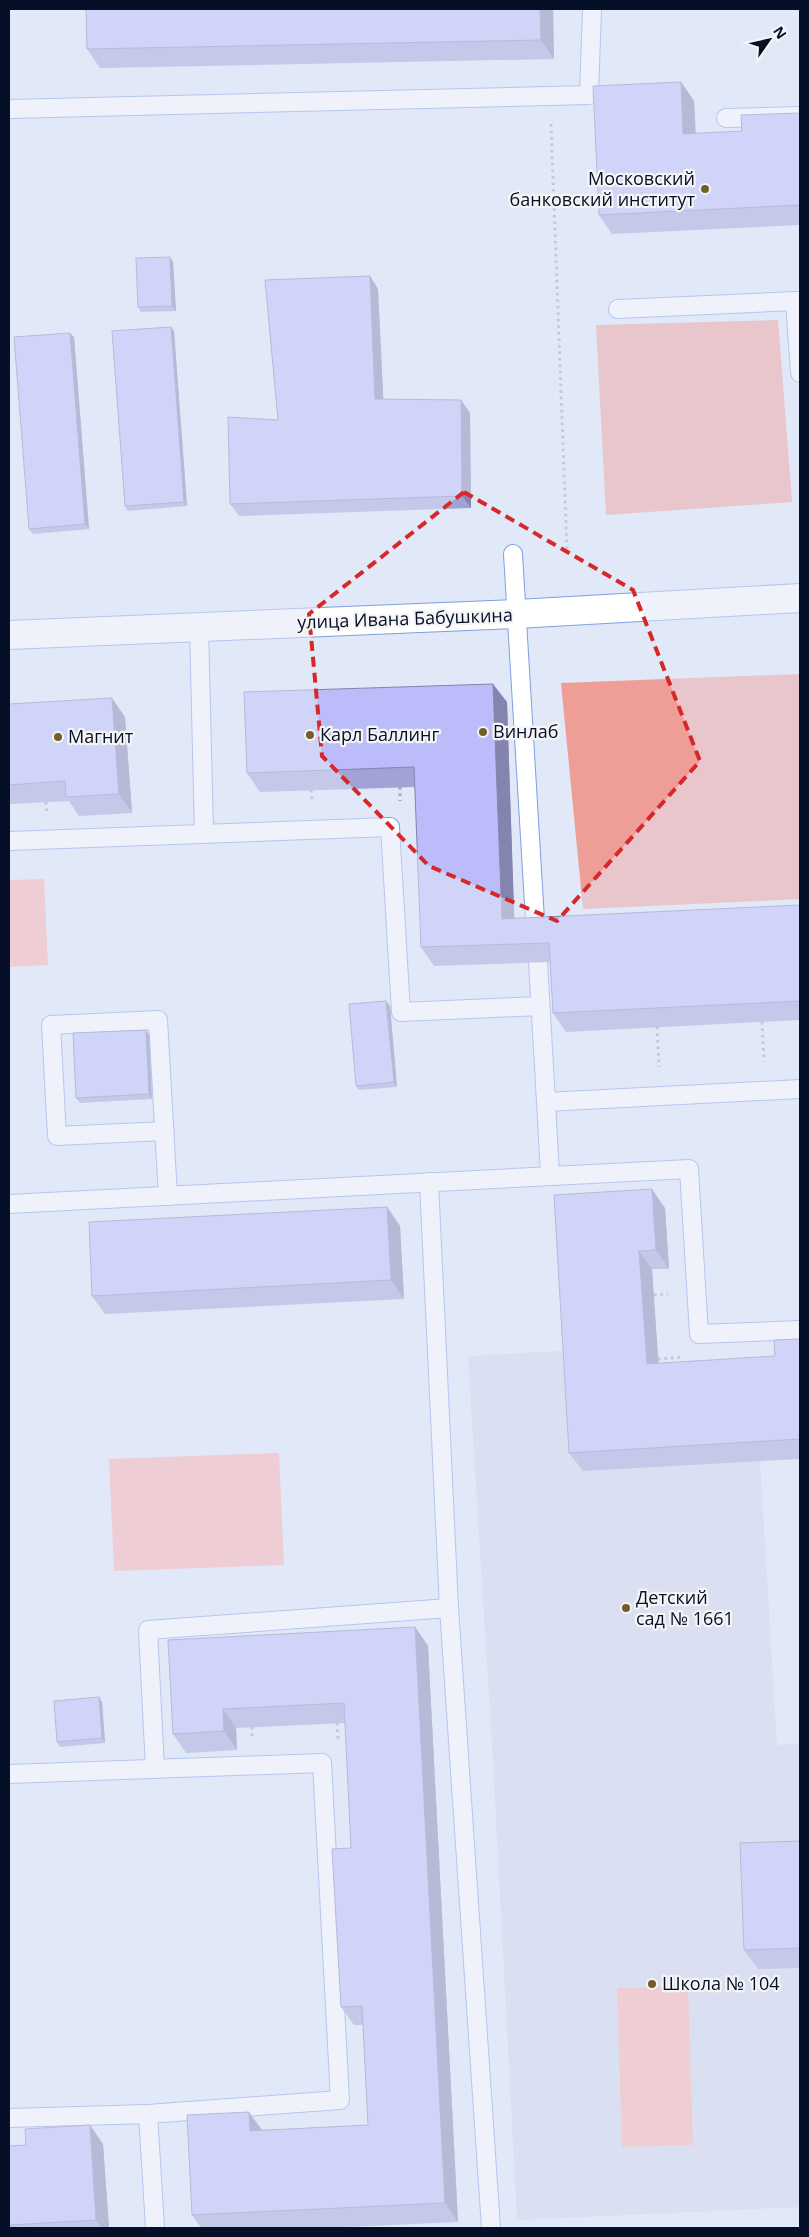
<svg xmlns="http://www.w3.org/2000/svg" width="809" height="2237" font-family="'Open Sans',sans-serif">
<rect width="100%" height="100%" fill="#e1e8f7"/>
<polygon fill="#d0d8e8" points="575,1350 760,1460 777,1745 800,1744 800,2207 517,2220 493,1762 468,1356"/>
<g fill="#fdafa9">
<polygon points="44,879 48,965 9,967 9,880"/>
<polygon points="279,1453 284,1565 114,1571 109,1459"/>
<polygon points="688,1986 693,2145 622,2147 617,1988"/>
</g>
<g fill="#ef9d97">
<polygon points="778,320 792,502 606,515 596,325"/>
<polygon points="800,674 800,899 583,909 561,683"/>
</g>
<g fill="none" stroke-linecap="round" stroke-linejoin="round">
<g stroke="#7e9fe3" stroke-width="20">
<g id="service">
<polyline points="9,109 589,95 592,9"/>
<polyline points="726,118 800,116"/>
<polyline points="800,301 795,301 800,373"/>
<polyline points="618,309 795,301"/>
<polyline points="513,554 536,937"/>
<polyline points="199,627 204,834"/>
<polyline points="9,841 390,827 401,1012 540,1006"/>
<polyline points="538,962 546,1102 800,1089"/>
<polyline points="546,1102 550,1176"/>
<polyline points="165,1131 57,1136 51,1025 158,1020 168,1196"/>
<polyline points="429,1182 449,1608"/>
<polyline points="9,1204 689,1169 699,1334 800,1330"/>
<polyline points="155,1769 148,1630 449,1608 491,2228"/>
<polyline points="9,1774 322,1763 340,2100 148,2114"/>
<polyline points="9,2118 148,2114 155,2228"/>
</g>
</g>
<g stroke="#7e9fe3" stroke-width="30">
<polyline id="tertiary" points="9,635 517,614 800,598"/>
</g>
<g stroke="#9ca4b6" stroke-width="3" stroke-dasharray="2.5 4" stroke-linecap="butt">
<polyline points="551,124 567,551"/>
<polyline points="400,787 400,801"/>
<polyline points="311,790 312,802"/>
<polyline points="46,802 47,811"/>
<polyline points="762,1022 764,1062"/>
<polyline points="657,1027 659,1067"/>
<polyline points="654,1295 668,1294"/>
<polyline points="658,1359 682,1357"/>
<polyline points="337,1723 338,1740"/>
<polyline points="252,1727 252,1737"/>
</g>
<use href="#service" stroke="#fff" stroke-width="18"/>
<use href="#tertiary" stroke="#fff" stroke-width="28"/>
</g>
<g fill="#a2a2d7">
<polygon points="86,9 553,9 554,59 100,68 87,49"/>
<polygon points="681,82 694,101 696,134 742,131 800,113 800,225 612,234 599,215"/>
<polygon points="170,257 173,262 176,311 141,312 138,307"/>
<polygon points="370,276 378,289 383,399 470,413 471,508 239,516 230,504 278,420"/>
<polygon points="174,331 187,506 128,511 125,506"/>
<polygon points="74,337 89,529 33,534 29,529"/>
<polygon points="507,702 514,918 800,905 800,1020 566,1032 553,1013 550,962 434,966 421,947 415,787 260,792 247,773"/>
<polygon points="9,704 125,717 132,813 79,816 69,801 9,804"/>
<polygon points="386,1001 390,1006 397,1087 359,1090 356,1086"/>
<polygon points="146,1030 149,1035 152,1099 80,1103 76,1098"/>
<polygon points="554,1195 665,1208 669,1269 652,1269 658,1363 775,1356 800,1339 800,1459 583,1471 569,1453"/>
<polygon points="387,1207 400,1226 404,1299 105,1314 92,1296"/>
<polygon points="415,1627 428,1646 458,2222 325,2228 201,2228 192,2215 262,2130 368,2125 363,2025 354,2025 341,2007 351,1848 345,1723 236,1728 237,1750 186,1753 173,1734 168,1640"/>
<polygon points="99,1697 102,1702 105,1743 60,1747 57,1742"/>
<polygon points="800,1841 800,1968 758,1969 744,1950"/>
<polygon points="103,2144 109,2228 9,2228 9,2146"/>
</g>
<g fill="#8484af">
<polygon points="540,9 553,9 554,59 541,40"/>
<polygon points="681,82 694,101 696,153 683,134"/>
<polygon points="170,257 173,262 176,311 172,306"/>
<polygon points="370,276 378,289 384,412 375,399"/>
<polygon points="171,327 174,331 187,506 184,502"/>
<polygon points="70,333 74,337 89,529 85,524"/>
<polygon points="461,400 470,413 471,508 462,496"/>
<polygon points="493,684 507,702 515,937 502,919"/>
<polygon points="112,698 125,717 132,813 119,794"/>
<polygon points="386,1001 390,1006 397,1087 394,1082"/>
<polygon points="146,1030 149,1035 152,1099 149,1094"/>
<polygon points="652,1189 665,1208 669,1269 656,1250"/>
<polygon points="387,1207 400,1226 404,1299 391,1280"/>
<polygon points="639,1251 652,1269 660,1383 647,1364"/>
<polygon points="415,1627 428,1646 458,2222 445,2203"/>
<polygon points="99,1697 102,1702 105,1743 102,1738"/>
<polygon points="223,1709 236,1728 237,1750 224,1731"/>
<polygon points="249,2112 262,2130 250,2131"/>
<polygon points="90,2125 103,2144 109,2228 102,2228 96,2220"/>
</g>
<g fill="#bcbcfa" stroke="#8484af">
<polygon points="86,9 540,9 541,40 87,49"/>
<polygon points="681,82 683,134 742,131 741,115 800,113 800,205 599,215 593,86"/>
<polygon points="170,257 172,306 138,307 136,258"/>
<polygon points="370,276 375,399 461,400 462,496 230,504 228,417 278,420 265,280"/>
<polygon points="171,327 184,502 125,506 112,331"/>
<polygon points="70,333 85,524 29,529 14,337"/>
<polygon points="493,684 502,919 800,905 800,1001 553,1013 549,943 421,947 414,767 247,773 244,692"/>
<polygon points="112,698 119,794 66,797 65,781 9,785 9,704"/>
<polygon points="386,1001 394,1082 356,1086 349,1004"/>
<polygon points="146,1030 149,1094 76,1098 73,1033"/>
<polygon points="652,1189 656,1250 639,1251 647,1364 775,1356 774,1340 800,1339 800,1439 569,1453 554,1195"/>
<polygon points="387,1207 391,1280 92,1296 89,1222"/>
<polygon points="415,1627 445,2203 192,2215 187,2115 249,2112 250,2131 368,2125 362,2006 341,2007 332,1849 351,1848 344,1703 223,1709 224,1731 173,1734 168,1640"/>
<polygon points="99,1697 102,1738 57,1742 54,1701"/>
<polygon points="800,1841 800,1948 744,1950 740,1843"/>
<polygon points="90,2125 96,2220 9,2225 9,2146 26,2145 25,2129"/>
</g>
<path d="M0 0H809V2237H0ZM464,492L633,590L700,761L557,921L429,866L322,756L309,614Z" fill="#e1e8f7" fill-opacity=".55" fill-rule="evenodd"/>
<path fill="none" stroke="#d62828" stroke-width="4" stroke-dasharray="10 6" stroke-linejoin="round" d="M464,492L633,590L700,761L557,921L429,866L322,756L309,614Z"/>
<g fill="#735d2c" stroke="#f5f5f5" stroke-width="2">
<circle cx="705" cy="189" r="5"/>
<circle cx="483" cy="732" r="5"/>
<circle cx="310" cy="735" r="5"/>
<circle cx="58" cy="737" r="5"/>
<circle cx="626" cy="1608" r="5"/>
<circle cx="652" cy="1984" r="5"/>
</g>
<g text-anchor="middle" stroke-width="4.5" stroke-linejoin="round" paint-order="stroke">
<g font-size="18" fill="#060f28" stroke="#f5f5f5" text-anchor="start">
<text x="695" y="185" text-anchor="end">Московский<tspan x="695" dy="21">банковский институт</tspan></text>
<text x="493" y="738">Винлаб</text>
<text x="320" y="741">Карл Баллинг</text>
<text x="68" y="743">Магнит</text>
<text x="636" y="1604">Детский<tspan x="636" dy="21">сад № 1661</tspan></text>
<text x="662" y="1990">Школа № 104</text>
</g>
<g font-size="18" fill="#060f28" stroke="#f5f5f5">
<text transform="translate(405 619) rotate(-2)" y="6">улица Ивана Бабушкина</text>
</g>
</g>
<rect width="809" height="2237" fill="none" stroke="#060f28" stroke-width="20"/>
<g transform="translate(769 40) rotate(56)" stroke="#f5f5f5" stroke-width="4" paint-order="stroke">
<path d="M0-4L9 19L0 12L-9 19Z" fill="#060f28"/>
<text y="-8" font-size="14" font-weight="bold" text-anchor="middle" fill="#060f28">N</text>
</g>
</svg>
